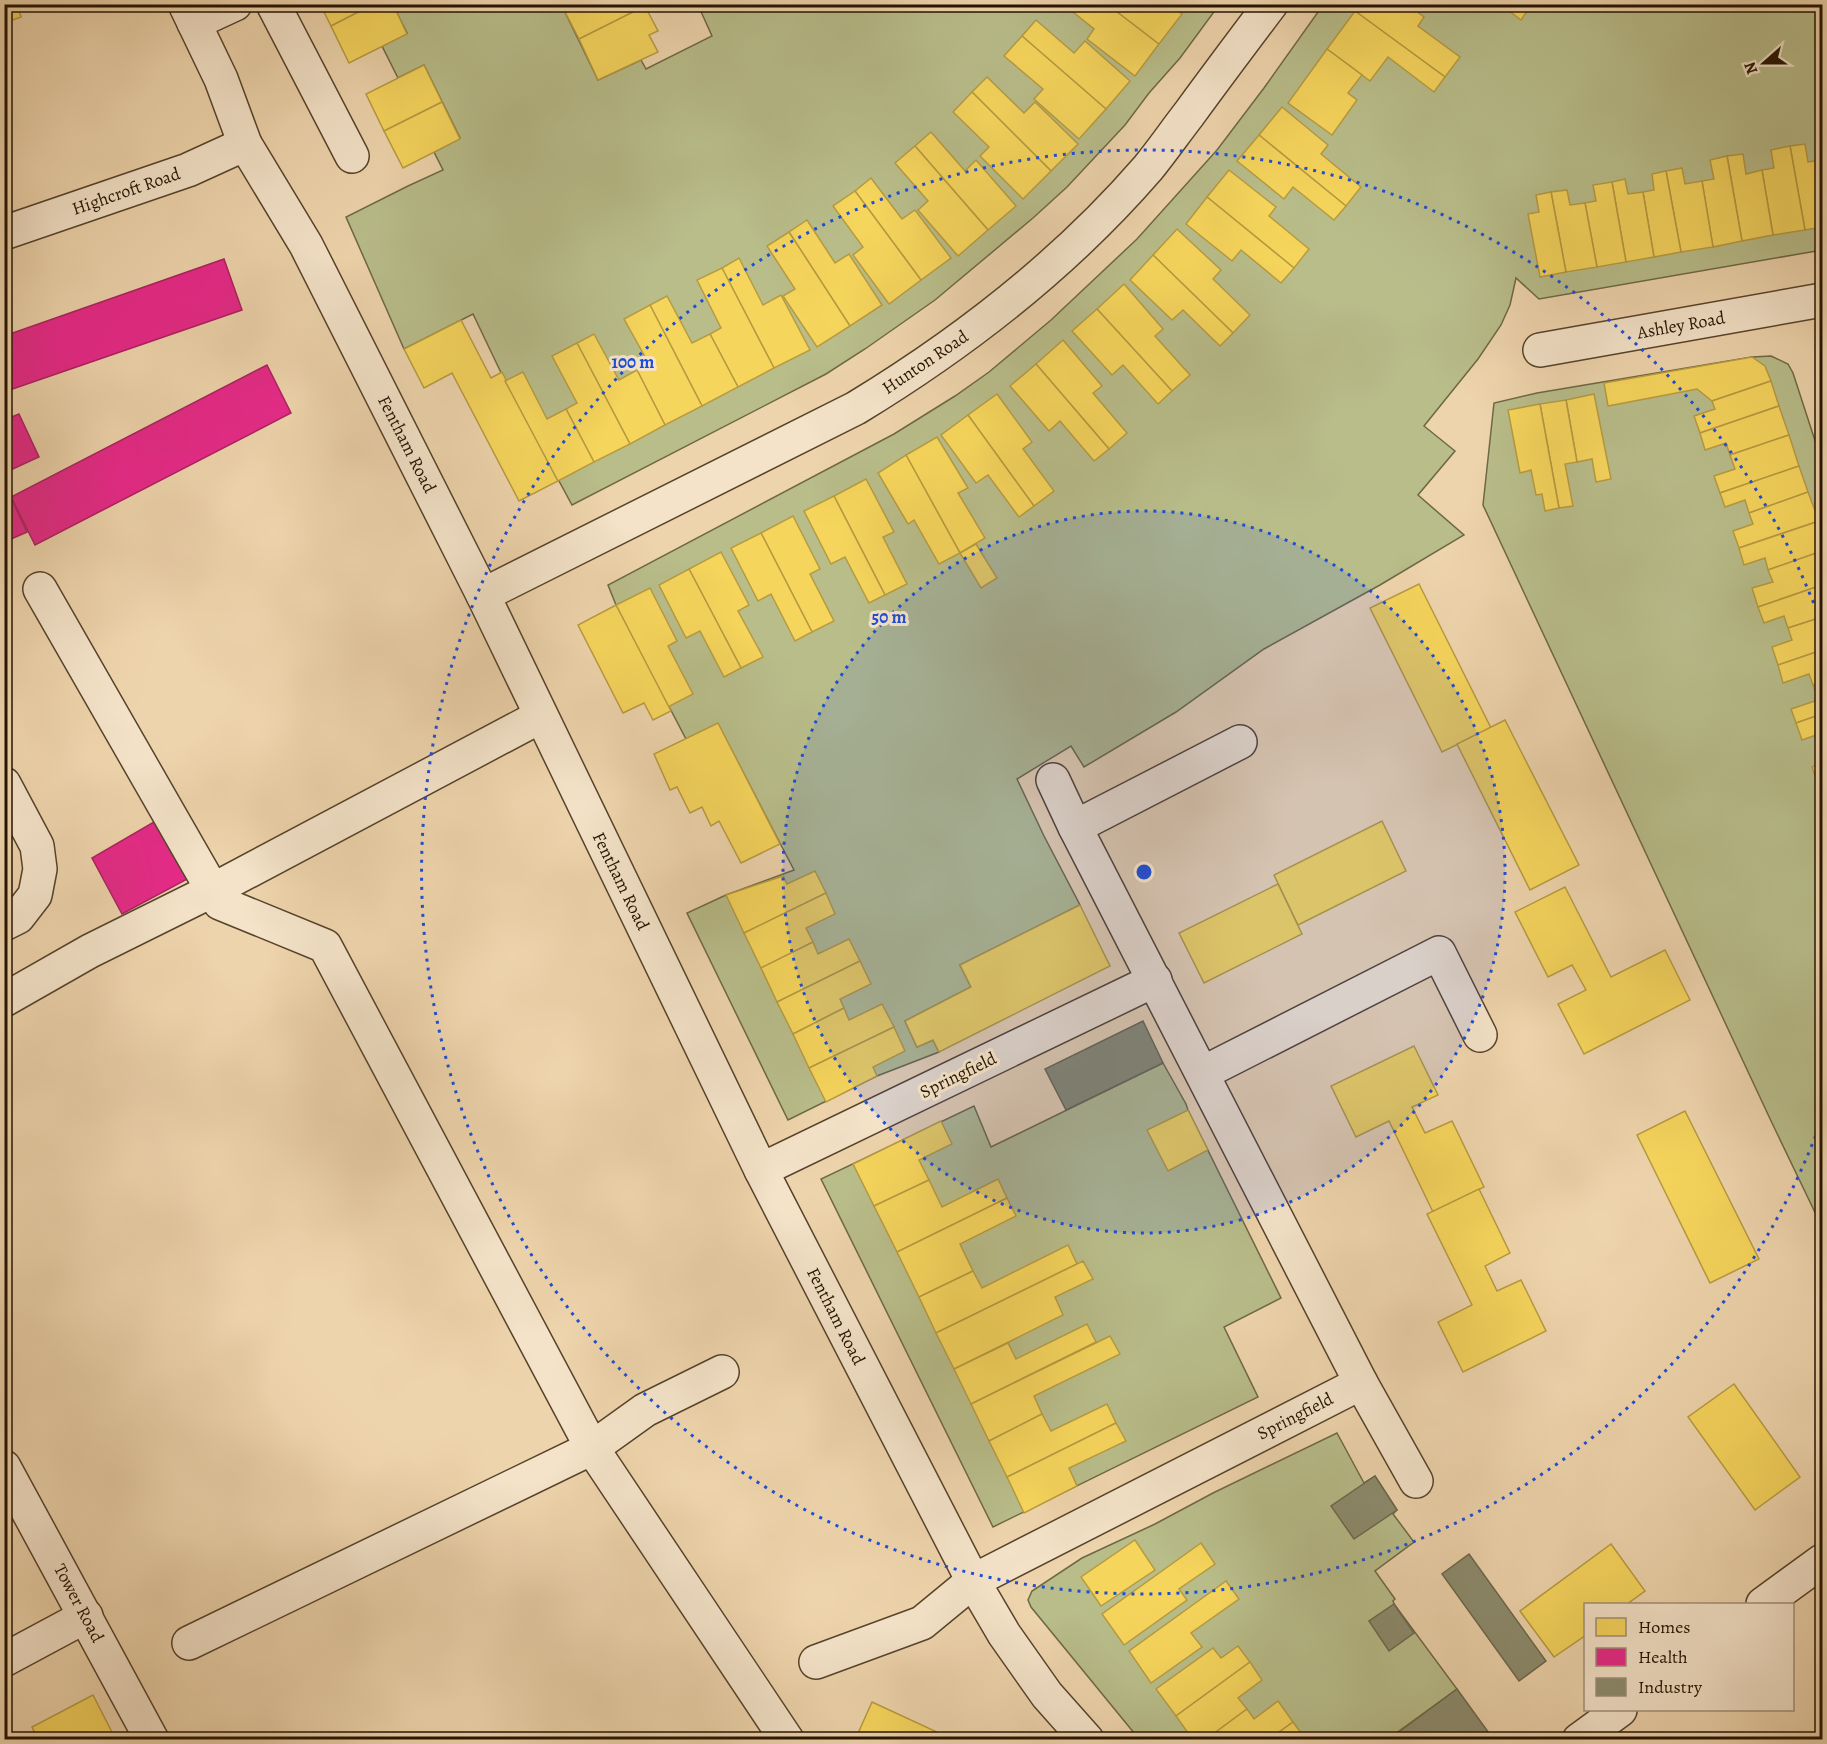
<svg xmlns="http://www.w3.org/2000/svg" width="1827" height="1744" font-family="Alegreya,serif">
<rect width="100%" height="100%" fill="#eed4ac"/>
<filter id="stains"><feTurbulence type="fractalNoise" baseFrequency=".00333" numOctaves="4"/><feColorMatrix values="0 0 0 0 .2 0 0 0 0 .09 0 0 0 0 .02 0 0 0 .5 -.17"/></filter>
<radialGradient id="worn" r=".72"><stop offset=".6" stop-color="#630" stop-opacity="0"/><stop offset="1" stop-color="#630" stop-opacity=".3"/></radialGradient>
<g fill="#b8bd8a" stroke="#6e6845" stroke-width="1.5">
<polygon points="553,4 557,11 563,8 598,80 641,60 646,69 712,36 698,5 1219,5 1180,58 1149,93 1125,125 1067,187 1033,218 935,300 865,349 826,374 572,505 505,381 473,314 404,349 346,217 408,186 443,170 434,152 460,138 424,65 398,78 382,46 407,33 393,5"/>
<polygon points="1323,5 1822,5 1822,250 1539,299 1516,278 1510,305 1501,325 1478,359 1424,426 1455,451 1418,495 1464,535 1380,585 1264,649 1176,712 1084,767 1071,746 1017,779 1044,836 1080,905 960,965 971,987 905,1021 917,1047 933,1040 939,1052 877,1076 788,1120 687,913 726,895 794,870 718,724 686,739 616,605 608,585 894,434 955,396 989,372 1051,320 1137,239 1217,150 1264,88"/>
<polygon points="1771,356 1788,364 1793,373 1822,462 1822,1227 1772,1123 1483,505 1494,403 1537,393 1752,357"/>
<polygon points="1163,1063 1186,1104 1188,1110 1281,1298 1224,1327 1258,1397 993,1527 821,1179 974,1106 991,1147"/>
<polygon points="1337,1433 1364,1483 1375,1476 1397,1510 1393,1514 1414,1542 1375,1571 1395,1599 1393,1601 1394,1604 1457,1689 1388,1739 1139,1739 1031,1607 1028,1600 1032,1591 1082,1558 1155,1524 1213,1493"/>
</g>
<g fill="#f6d55c" stroke="#b79b40" stroke-width="1.5">
<polygon points="4,4 17,4 21,17 4,23"/>
<polygon points="320,4 374,4 331,26"/>
<polygon points="374,4 393,4 407,34 349,63 331,26"/>
<polygon points="570,4 629,4 633,12 579,39 563,8"/>
<polygon points="1063,4 1107,4 1159,44 1135,76 1087,39 1094,29"/>
<polygon points="1107,4 1169,4 1182,14 1159,44"/>
<polygon points="1360,4 1407,4 1424,17 1418,26 1460,57 1445,77 1355,11"/>
<polygon points="1500,4 1527,4 1530,7 1521,20"/>
<polygon points="645,6 658,31 649,35 658,52 598,80 579,39"/>
<polygon points="1355,11 1445,77 1434,92 1388,57 1370,81 1327,49"/>
<polygon points="1036,20 1074,53 1085,41 1130,81 1106,109 1022,36"/>
<polygon points="1022,36 1106,109 1079,139 1034,99 1043,89 1004,56"/>
<polygon points="1327,49 1362,75 1348,93 1357,100 1332,135 1288,103"/>
<polygon points="424,65 442,102 384,131 366,94"/>
<polygon points="987,77 1024,113 1035,102 1078,144 1051,171 972,92"/>
<polygon points="972,92 1051,171 1023,199 980,156 989,147 953,112"/>
<polygon points="442,102 460,139 403,168 384,131"/>
<polygon points="1282,107 1328,145 1321,154 1361,187 1346,206 1259,135"/>
<polygon points="931,132 965,171 976,160 1016,206 988,230 915,146"/>
<polygon points="1259,135 1346,206 1334,220 1293,187 1284,199 1237,161"/>
<polygon points="1805,144 1808,162 1822,160 1822,227 1805,230 1790,146"/>
<polygon points="915,146 988,230 958,256 918,210 928,201 895,163"/>
<polygon points="1790,146 1805,230 1773,235 1762,170 1774,168 1771,150"/>
<polygon points="1743,154 1746,174 1762,170 1773,235 1742,241 1727,156"/>
<polygon points="1727,156 1742,241 1713,247 1702,181 1714,179 1710,160"/>
<polygon points="1682,168 1685,184 1702,181 1713,247 1681,252 1666,171"/>
<polygon points="1229,170 1276,207 1269,216 1309,249 1294,268 1207,197"/>
<polygon points="1666,171 1681,252 1654,257 1643,192 1654,190 1652,174"/>
<polygon points="871,178 902,219 915,210 951,258 921,280 855,191"/>
<polygon points="1625,179 1628,194 1643,192 1654,257 1626,262 1612,182"/>
<polygon points="1612,182 1626,262 1597,267 1585,203 1596,201 1593,185"/>
<polygon points="1567,190 1570,205 1585,203 1597,267 1566,272 1551,192"/>
<polygon points="855,191 921,280 889,304 853,255 863,247 833,206"/>
<polygon points="1551,192 1566,272 1540,277 1528,214 1539,212 1536,195"/>
<polygon points="1207,197 1294,268 1281,283 1241,250 1232,261 1186,224"/>
<polygon points="807,220 835,263 849,254 882,305 850,326 789,232"/>
<polygon points="1177,229 1221,270 1213,279 1250,315 1233,333 1153,255"/>
<polygon points="789,232 850,326 817,347 783,296 795,289 767,246"/>
<polygon points="1153,255 1233,333 1220,346 1183,310 1172,320 1130,280"/>
<polygon points="739,258 763,305 781,295 810,350 774,368 722,268"/>
<polygon points="722,268 774,368 738,387 710,334 721,328 697,280"/>
<polygon points="1124,284 1163,329 1155,336 1190,375 1172,391 1097,309"/>
<polygon points="667,296 692,343 710,334 738,387 702,406 650,305"/>
<polygon points="650,305 702,406 665,425 637,370 649,364 624,319"/>
<polygon points="1097,309 1172,391 1158,404 1123,365 1112,375 1072,331"/>
<polygon points="461,320 491,378 502,372 558,481 519,501 452,373 424,388 404,349"/>
<polygon points="594,334 619,380 637,370 665,425 630,444 577,343"/>
<polygon points="1063,340 1102,386 1093,393 1127,433 1109,449 1036,364"/>
<polygon points="577,343 630,444 594,462 566,409 577,403 552,356"/>
<polygon points="1752,357 1765,366 1771,381 1712,401 1697,389 1608,406 1604,383"/>
<polygon points="1036,364 1109,449 1094,461 1060,421 1049,431 1010,386"/>
<polygon points="523,372 547,419 566,409 594,462 558,481 505,381"/>
<polygon points="1771,381 1779,406 1700,433 1694,416 1715,409 1712,401"/>
<polygon points="997,394 1032,442 1023,449 1054,491 1034,506 968,415"/>
<polygon points="1594,394 1611,479 1596,482 1592,459 1577,462 1566,400"/>
<polygon points="1566,400 1577,462 1565,464 1573,506 1559,508 1540,404"/>
<polygon points="1540,404 1559,508 1545,511 1542,494 1536,495 1531,470 1520,473 1508,410"/>
<polygon points="1779,406 1789,435 1730,455 1726,443 1705,450 1700,433"/>
<polygon points="968,415 1034,506 1019,517 988,475 976,483 941,435"/>
<polygon points="1789,435 1799,466 1720,493 1714,476 1735,469 1730,455"/>
<polygon points="937,437 968,488 958,493 985,538 960,553 906,455"/>
<polygon points="906,455 960,553 939,564 914,520 908,524 878,473"/>
<polygon points="1799,466 1808,492 1749,513 1745,500 1725,507 1720,493"/>
<polygon points="866,479 894,532 883,537 907,584 885,595 834,496"/>
<polygon points="1808,492 1819,521 1739,548 1733,531 1753,524 1749,513"/>
<polygon points="834,496 885,595 869,603 845,557 831,564 804,511"/>
<polygon points="793,516 820,569 810,574 834,621 812,632 761,533"/>
<polygon points="1819,521 1822,533 1822,551 1768,570 1765,558 1744,565 1739,548"/>
<polygon points="761,533 812,632 795,641 771,594 758,601 731,548"/>
<polygon points="976,544 997,578 981,588 960,553"/>
<polygon points="1822,551 1822,585 1758,607 1752,588 1773,582 1768,570"/>
<polygon points="721,552 749,605 738,611 763,657 741,668 689,569"/>
<polygon points="689,569 741,668 724,677 700,631 686,638 659,585"/>
<polygon points="1419,584 1491,728 1442,752 1370,608"/>
<polygon points="1822,585 1822,617 1788,628 1784,616 1764,623 1758,607"/>
<polygon points="650,588 677,641 668,646 693,694 668,707 616,605"/>
<polygon points="616,605 671,711 653,720 644,703 623,713 578,625"/>
<polygon points="1822,617 1822,650 1778,665 1772,647 1792,640 1788,628"/>
<polygon points="1822,650 1822,682 1813,685 1809,674 1783,683 1778,665"/>
<polygon points="1822,682 1822,714 1796,723 1791,709 1818,700 1813,685"/>
<polygon points="1822,714 1822,733 1802,740 1796,723"/>
<polygon points="1505,720 1579,865 1530,890 1457,744"/>
<polygon points="718,723 780,844 741,863 719,821 711,826 702,807 690,813 677,787 670,790 654,754"/>
<polygon points="1822,763 1822,779 1817,781 1812,767"/>
<polygon points="1382,821 1406,871 1298,925 1274,875"/>
<polygon points="815,871 826,893 744,933 726,895 783,876 787,884"/>
<polygon points="1278,884 1302,934 1204,983 1179,933"/>
<polygon points="1565,887 1611,977 1665,950 1690,1000 1584,1054 1558,1004 1586,990 1572,965 1548,977 1515,912"/>
<polygon points="826,893 835,914 806,928 813,942 761,968 744,933"/>
<polygon points="1080,905 1110,966 939,1052 933,1040 917,1047 905,1021 971,987 960,965"/>
<polygon points="849,939 860,961 777,1002 761,968 813,942 818,954"/>
<polygon points="860,961 871,984 840,999 844,1008 793,1034 777,1002"/>
<polygon points="882,1004 894,1027 809,1068 793,1034 844,1008 849,1020"/>
<polygon points="894,1027 905,1051 873,1067 877,1076 826,1102 809,1068"/>
<polygon points="1414,1046 1438,1095 1412,1107 1425,1133 1452,1121 1484,1187 1433,1212 1389,1121 1356,1137 1331,1086"/>
<polygon points="1188,1110 1208,1150 1168,1171 1147,1130"/>
<polygon points="1685,1111 1759,1259 1710,1283 1637,1135"/>
<polygon points="941,1121 952,1144 919,1160 929,1180 874,1206 853,1164"/>
<polygon points="998,1179 1007,1198 897,1252 874,1206 929,1180 942,1207"/>
<polygon points="1479,1189 1510,1253 1485,1266 1497,1291 1521,1280 1546,1331 1463,1372 1438,1322 1472,1305 1427,1214"/>
<polygon points="1007,1198 1016,1216 960,1244 973,1271 919,1297 897,1252"/>
<polygon points="1068,1245 1077,1264 936,1333 919,1297 973,1271 982,1288"/>
<polygon points="1083,1261 1093,1279 1055,1297 1063,1315 954,1369 936,1333"/>
<polygon points="1087,1324 1096,1342 971,1404 954,1369 1008,1343 1016,1359"/>
<polygon points="1110,1336 1120,1354 1034,1396 1042,1414 989,1441 971,1404"/>
<polygon points="1734,1384 1800,1477 1755,1510 1688,1417"/>
<polygon points="1107,1404 1116,1423 1007,1477 989,1441 1042,1414 1051,1431"/>
<polygon points="1116,1423 1126,1441 1069,1468 1077,1486 1024,1513 1007,1477"/>
<polygon points="1135,1540 1155,1570 1101,1606 1081,1577"/>
<polygon points="1201,1543 1215,1564 1179,1589 1187,1600 1124,1645 1102,1614"/>
<polygon points="1611,1544 1645,1591 1627,1604 1586,1604 1586,1635 1554,1657 1520,1611"/>
<polygon points="1226,1581 1239,1599 1191,1633 1202,1647 1151,1683 1129,1651"/>
<polygon points="1238,1646 1250,1662 1176,1716 1156,1689 1213,1648 1221,1658"/>
<polygon points="1250,1662 1262,1680 1238,1698 1247,1709 1205,1740 1193,1740 1176,1716"/>
<polygon points="93,1695 116,1740 38,1740 32,1727"/>
<polygon points="1278,1701 1293,1722 1268,1740 1205,1740 1247,1709 1254,1719"/>
<polygon points="872,1702 937,1732 933,1740 855,1740"/>
<polygon points="1293,1722 1304,1737 1301,1740 1268,1740"/>
</g>
<g fill="#e7298a" stroke="#ac2261" stroke-width="1.5">
<polygon points="224,259 242,310 4,392 4,336"/>
<polygon points="267,365 291,413 35,545 11,497"/>
<polygon points="19,414 39,457 4,473 4,420"/>
<polygon points="4,482 27,532 4,542"/>
<polygon points="159,819 191,877 122,914 92,858"/>
</g>
<g fill="#8c8c6e" stroke="#6d684d" stroke-width="1.5">
<polygon points="1143,1021 1163,1063 1066,1110 1045,1069"/>
<polygon points="1375,1476 1397,1510 1354,1539 1331,1506"/>
<polygon points="1469,1554 1546,1661 1519,1681 1442,1574"/>
<polygon points="1394,1604 1414,1633 1389,1651 1369,1621"/>
<polygon points="1457,1689 1494,1740 1388,1740"/>
</g>
<g fill="none" stroke-linecap="round" stroke-linejoin="round">
<g stroke="#56432b" stroke-width="36">
<g id="minor">
<polyline points="185,4 221,79 245,144 306,245 483,595 761,1170 973,1581 1004,1634 1047,1695 1087,1740"/>
<polyline points="273,4 352,156"/>
<polyline points="194,23 235,4"/>
<polyline points="4,233 188,170 245,144"/>
<polyline points="1540,350 1822,300"/>
<polyline points="40,589 220,903 325,946 592,1448 787,1740"/>
<path d="M483,595L856,408C963,343 1065,264 1148,168C1162,151 1175,132 1189,114C1216,77 1243,41 1271,4"/>
<polyline points="1053,780 1075,827 1361,1383 1416,1481"/>
<polyline points="4,784 37,846 40,869 35,895 18,917 4,924"/>
<polyline points="1075,827 1240,742"/>
<polyline points="4,1000 90,951 213,890 541,716"/>
<polyline points="1203,1073 1439,953 1480,1035"/>
<polyline points="761,1170 1155,980"/>
<polyline points="4,1467 152,1740"/>
<polyline points="1763,1604 1822,1561"/>
<polyline points="189,1643 592,1448 645,1410 722,1372"/>
<polyline points="4,1660 86,1616"/>
<polyline points="816,1662 922,1623 973,1581 1361,1383"/>
<polyline points="1579,1740 1620,1710"/>
</g>
</g>
<use href="#minor" stroke="#f4e3c9" stroke-width="33"/>
</g>
<circle cx="1144" cy="872" r="361" fill="#1d4ed8" fill-opacity=".12"/>
<g fill="none" stroke="#1d4ed8" stroke-width="3" stroke-dasharray="3 6">
<circle cx="1144" cy="872" r="361"/>
<path d="M1822 1119A722 722 0 1 1 1822 625"/>
</g>
<g text-anchor="middle" stroke-width="6" stroke-linejoin="round" paint-order="stroke">
<g font-size="18" fill="#241300" stroke="#f4e3c9">
<text transform="translate(126 191) rotate(-19)" y="6">Highcroft Road</text>
<text transform="translate(1681 325) rotate(-10)" y="6">Ashley Road</text>
<text transform="translate(925 362) rotate(-34)" y="6">Hunton Road</text>
<text transform="translate(407 444) rotate(63)" y="6">Fentham Road</text>
<text transform="translate(621 881) rotate(64)" y="6">Fentham Road</text>
<text transform="translate(958 1075) rotate(-26)" y="6">Springfield</text>
<text transform="translate(836 1316) rotate(63)" y="6">Fentham Road</text>
<text transform="translate(1295 1416) rotate(-27)" y="6">Springfield</text>
<text transform="translate(79 1603) rotate(62)" y="6">Tower Road</text>
</g>
</g>
<circle cx="1144" cy="872" r="9" fill="#1d4ed8" stroke="#f4e3c9" stroke-width="3"/>
<g font-size="18" text-anchor="middle" font-weight="bold" fill="#1d4ed8" stroke="#f4e3c9" stroke-width="6" stroke-linejoin="round" paint-order="stroke">
<text x="633" y="368">100 m</text>
<text x="889" y="623">50 m</text>
</g>
<rect width="1827" height="1744" fill="none" stroke="#eed4ac" stroke-width="24"/>
<rect x="6" y="6" width="1815" height="1732" fill="none" stroke="#241300" stroke-width="3"/>
<rect x="12" y="12" width="1803" height="1720" fill="none" stroke="#241300" stroke-width="1.5"/>
<rect x="1584" y="1603" width="210" height="108" fill="#f4e3c9" stroke="#a19079" stroke-width="1.5"/>
<rect x="1596" y="1618" width="30" height="18" fill="#f6d55c" stroke="#a19079" stroke-width="1.5"/>
<text x="1638" y="1633" font-size="18" fill="#241300">Homes</text>
<rect x="1596" y="1648" width="30" height="18" fill="#e7298a" stroke="#a19079" stroke-width="1.5"/>
<text x="1638" y="1663" font-size="18" fill="#241300">Health</text>
<rect x="1596" y="1678" width="30" height="18" fill="#8c8c6e" stroke="#a19079" stroke-width="1.5"/>
<text x="1638" y="1693" font-size="18" fill="#241300">Industry</text>
<g transform="translate(1764 63) rotate(249)" stroke="#f4e3c9" stroke-width="4.5" paint-order="stroke">
<path d="M0-4.5L10 22L0 15L-10 22Z" fill="#241300"/>
<text y="-9" font-size="16" font-weight="bold" text-anchor="middle" fill="#241300">N</text>
</g>
<rect width="100%" height="100%" filter="url(#stains)"/>
<rect width="100%" height="100%" fill="url(#worn)"/>
</svg>
